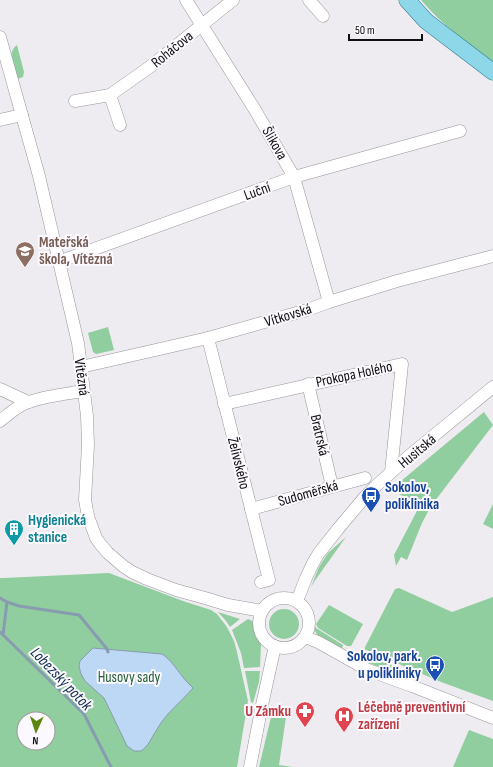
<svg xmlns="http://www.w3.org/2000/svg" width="493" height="767" font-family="'Sofia Sans Condensed',sans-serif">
<rect width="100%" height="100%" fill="#eeebf1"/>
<g fill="#91ce9f" fill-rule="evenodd">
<path d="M421,0H493V62C468,43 441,24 421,0Z"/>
<path d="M17,45L24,72L23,77L17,79C14,68 6,53 17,45Z"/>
<polygon points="108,327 114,350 96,354 93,352 88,333"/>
<polygon points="484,412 493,425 431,506 422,523 407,560 401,557 396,566 394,555 420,505 399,494 401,481"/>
<polygon points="493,504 493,529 483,524"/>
<polygon points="346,537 316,579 311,587 319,567 328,553"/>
<path d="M109,573L183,601L211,610L217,614L227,627L234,641L237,652L248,701L237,767H0V578H4ZM24,719H48V743H24Z"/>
<polygon points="399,588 452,612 493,597 493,701 441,682 364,649 395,589"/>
<polygon points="329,605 363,624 351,646 347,646 318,628 316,624"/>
<circle cx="284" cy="624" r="15"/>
<polygon points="218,612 240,619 230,627 226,621"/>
<polygon points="248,619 252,621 254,625 261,645 260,667 244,668 241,653 232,630"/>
<polygon points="313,623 316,628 343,645 342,650 319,637 314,630"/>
<polygon points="364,654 405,670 403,677 364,661 363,659"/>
<polygon points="245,671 260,671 259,682 253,703 251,702"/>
<polygon points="272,713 286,717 279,765 293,767 259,767"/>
<polygon points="469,730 493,739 493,767 453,767"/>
</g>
<path fill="#bcd8f4" stroke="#889bb0" d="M93,648L162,654C171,660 175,667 182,676C185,680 189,684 193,688C181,702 164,715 156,731C151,738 149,746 141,751H134L127,746L104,698L85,681L81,674L79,666L80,661Z"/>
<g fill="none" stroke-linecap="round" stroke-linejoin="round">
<g stroke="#889bb0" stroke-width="3">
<polyline points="0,598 7,602 3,635"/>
<polyline points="7,602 19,606 79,615 107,649 108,652"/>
<polyline points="0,632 84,714 111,767"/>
</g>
<g stroke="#98969b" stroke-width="13">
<g id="minor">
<polyline points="186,0 255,110 294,177 329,302"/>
<polyline points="309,0 323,16"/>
<polyline points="0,37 39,176 78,343 87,416 88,445 85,500 87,511 89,519 96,538 101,545 108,553 123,566 132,572 147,579 176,590 205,598 228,605 262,611"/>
<polyline points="110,95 120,125"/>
<polyline points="75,101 110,95 151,66 233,0"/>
<polyline points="0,120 22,115"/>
<polyline points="58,262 294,177 460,131"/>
<polyline points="208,338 269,580 261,582"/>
<polyline points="81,367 208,338 307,310 329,302 397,281 493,256"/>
<polyline points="308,384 332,486"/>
<polyline points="0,389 28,402"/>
<polyline points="224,404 402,364 391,472"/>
<path d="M0,421C9,414 18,405 29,402C46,396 66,394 84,391"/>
<polyline points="251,509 365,478"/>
<circle cx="284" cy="623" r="25"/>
<polyline points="297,601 306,578 313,563 319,553 338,529 364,498 376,486 409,456 493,387"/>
<polyline points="305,637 318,642 368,670 412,686 493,718"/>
<polyline points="250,767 262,705 275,646"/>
</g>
</g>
<g stroke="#307f94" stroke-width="17">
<polyline id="major" points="407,0 426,21 493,72"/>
</g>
<use href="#minor" stroke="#fff" stroke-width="12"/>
<use href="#major" stroke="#8ed7e9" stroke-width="16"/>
</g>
<defs>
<g id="school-pin" transform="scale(1)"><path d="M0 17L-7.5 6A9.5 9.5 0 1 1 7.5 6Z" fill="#8d6e63" stroke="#fbf9fe"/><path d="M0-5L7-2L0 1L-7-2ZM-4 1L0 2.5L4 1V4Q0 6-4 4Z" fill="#fff"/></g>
<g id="bus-pin" transform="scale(1)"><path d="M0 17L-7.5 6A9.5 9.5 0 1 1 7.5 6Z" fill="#1a4fb4" stroke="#fbf9fe"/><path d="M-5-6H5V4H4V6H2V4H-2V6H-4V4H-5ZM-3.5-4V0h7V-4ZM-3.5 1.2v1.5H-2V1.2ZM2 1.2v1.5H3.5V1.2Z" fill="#fff"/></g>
<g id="building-pin" transform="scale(1)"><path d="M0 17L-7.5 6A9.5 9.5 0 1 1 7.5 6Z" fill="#0f9aa8" stroke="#fbf9fe"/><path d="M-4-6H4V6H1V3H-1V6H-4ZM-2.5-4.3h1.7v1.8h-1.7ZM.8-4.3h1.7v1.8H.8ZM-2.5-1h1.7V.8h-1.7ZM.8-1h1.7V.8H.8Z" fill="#fff"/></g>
<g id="pharmacy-pin" transform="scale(1)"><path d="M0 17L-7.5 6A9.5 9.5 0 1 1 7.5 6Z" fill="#e0444e" stroke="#fbf9fe"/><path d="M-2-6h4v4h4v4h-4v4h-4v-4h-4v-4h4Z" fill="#fff"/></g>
<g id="hospital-pin" transform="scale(1)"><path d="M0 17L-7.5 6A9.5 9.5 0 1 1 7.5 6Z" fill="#e0444e" stroke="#fbf9fe"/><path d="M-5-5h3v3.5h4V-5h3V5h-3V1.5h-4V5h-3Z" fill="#fff"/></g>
</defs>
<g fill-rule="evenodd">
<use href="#school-pin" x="25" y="251"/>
<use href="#bus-pin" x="371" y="496"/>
<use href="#building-pin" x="14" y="529"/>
<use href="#bus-pin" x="435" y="665"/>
<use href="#pharmacy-pin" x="305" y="711"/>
<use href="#hospital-pin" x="344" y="716"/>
</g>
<g text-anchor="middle" stroke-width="4" stroke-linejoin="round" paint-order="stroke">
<g font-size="15" fill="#0f0e10" stroke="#fbf9fe">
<text transform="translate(172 49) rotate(-39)" y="5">Roháčova</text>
<text transform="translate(275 143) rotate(60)" y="5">Šlikova</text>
<text transform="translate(257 191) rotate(-20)" y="5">Luční</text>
<text transform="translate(288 315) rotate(-17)" y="5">Vítkovská</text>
<text transform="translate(354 374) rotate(-12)" y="5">Prokopa Holého</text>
<text transform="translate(82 377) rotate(82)" y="5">Vítězná</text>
<text transform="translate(320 435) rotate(77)" y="5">Bratrská</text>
<text transform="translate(417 451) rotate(-40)" y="5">Husitská</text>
<text transform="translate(239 463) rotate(76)" y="5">Želivského</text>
<text transform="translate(308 493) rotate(-16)" y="5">Sudoměřská</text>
</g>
<g font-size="15" font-weight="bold" fill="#785e54" stroke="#fbf9fe" text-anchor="start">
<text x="39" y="247">Mateřská<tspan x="39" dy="17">škola, Vítězná</tspan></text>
</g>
<g font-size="15" font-weight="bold" fill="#164399" stroke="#fbf9fe" text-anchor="start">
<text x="385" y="492">Sokolov,<tspan x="385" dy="17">poliklinika</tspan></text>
<text x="421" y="661" text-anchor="end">Sokolov, park.<tspan x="421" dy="17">u polikliniky</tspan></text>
</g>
<g font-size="15" font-weight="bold" fill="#0d838f" stroke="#fbf9fe" text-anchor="start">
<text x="28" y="525">Hygienická<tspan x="28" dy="17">stanice</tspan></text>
</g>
<g font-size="15" fill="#246037" stroke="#fbf9fe">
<text x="129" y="682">Husovy sady</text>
</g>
<g font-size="15" font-weight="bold" fill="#be3a42" stroke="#fbf9fe" text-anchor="start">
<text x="358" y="712">Léčebně preventivní<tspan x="358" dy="17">zařízení</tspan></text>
<text x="291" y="716" text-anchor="end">U Zámku</text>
</g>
<g font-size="16" font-style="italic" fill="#0d2c47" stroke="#fbf9fe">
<text transform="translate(62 678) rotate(46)" y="6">Lobezský potok</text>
</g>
</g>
<g transform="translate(36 731) rotate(183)"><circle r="19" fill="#fbf9fe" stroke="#9d9b9f"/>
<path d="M0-3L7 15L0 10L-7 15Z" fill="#5d860f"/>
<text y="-6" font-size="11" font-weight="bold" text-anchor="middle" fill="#0f0e10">N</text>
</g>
<path d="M349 34v6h73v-6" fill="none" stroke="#0f0e10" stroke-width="2"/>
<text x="355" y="34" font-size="12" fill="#0f0e10" stroke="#fbf9fe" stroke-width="3" paint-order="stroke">50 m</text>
</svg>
